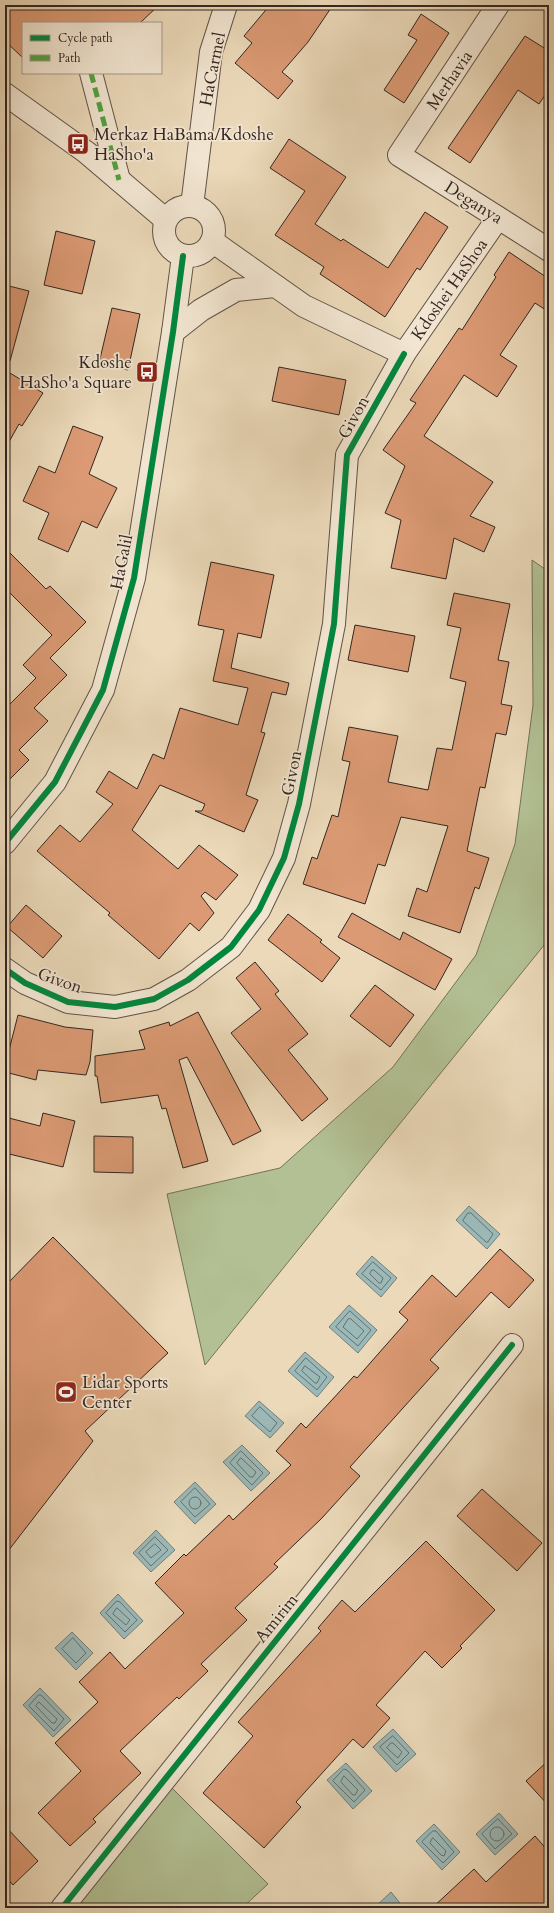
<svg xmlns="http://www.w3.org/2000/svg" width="554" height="1913" font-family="Cardo,serif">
<rect width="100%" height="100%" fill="#ebd9b9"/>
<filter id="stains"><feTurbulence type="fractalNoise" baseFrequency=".005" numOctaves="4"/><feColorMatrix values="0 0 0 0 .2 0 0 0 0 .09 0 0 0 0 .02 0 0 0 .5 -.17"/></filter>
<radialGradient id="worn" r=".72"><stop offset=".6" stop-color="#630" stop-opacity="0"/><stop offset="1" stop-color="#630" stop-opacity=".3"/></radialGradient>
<g fill="#b2c093" stroke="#72735a">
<polygon points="532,560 549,572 549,939 205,1365 167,1194 280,1168 393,1067 476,955 515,844 533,705"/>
<polygon points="164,1780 268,1884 242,1908 62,1908"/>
</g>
<g fill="#9bb9b8" stroke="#717e7c">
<polygon points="469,1206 500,1234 487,1249 456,1220"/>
<polygon points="372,1256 397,1278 381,1297 356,1274"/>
<polygon points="349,1305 377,1330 358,1353 329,1327"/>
<polygon points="305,1352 334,1377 317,1397 288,1371"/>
<polygon points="259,1401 284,1423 270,1438 245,1416"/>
<polygon points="242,1445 270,1473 251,1491 223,1462"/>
<polygon points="195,1482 216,1504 195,1524 174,1502"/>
<polygon points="156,1530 175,1550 151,1572 133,1553"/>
<polygon points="118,1594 143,1621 124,1639 100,1613"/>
<polygon points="72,1632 93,1653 76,1670 55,1648"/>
<polygon points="40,1688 71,1720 53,1737 23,1705"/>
<polygon points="393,1729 416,1754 396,1772 373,1747"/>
<polygon points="346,1763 372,1791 353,1809 327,1780"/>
<polygon points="499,1813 518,1834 495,1855 476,1834"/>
<polygon points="434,1824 460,1852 442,1870 416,1841"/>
<polygon points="391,1892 404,1908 374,1908"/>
</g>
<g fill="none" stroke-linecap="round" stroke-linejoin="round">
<g stroke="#67706c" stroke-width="1">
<polygon points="468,1213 471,1213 493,1234 488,1242 486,1242 463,1221"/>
<polygon points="373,1262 391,1278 381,1290 362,1274"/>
<polygon points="372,1270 374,1270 383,1278 381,1283 379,1283 370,1274"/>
<polygon points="350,1311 371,1330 358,1346 336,1327"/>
<polygon points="351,1319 364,1331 357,1339 343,1327 348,1319"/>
<polygon points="306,1358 327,1377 317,1390 295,1371"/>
<polygon points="305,1366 320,1377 317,1383 315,1383 302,1371"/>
<polygon points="260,1407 277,1423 270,1432 252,1416"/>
<polygon points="241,1451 263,1473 252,1485 230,1463"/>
<polygon points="241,1458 256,1472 253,1477 250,1477 237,1463"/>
<polygon points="195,1488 210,1504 195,1517 181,1502"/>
<circle cx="195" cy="1503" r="6"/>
<polygon points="155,1537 168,1550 151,1566 139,1553"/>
<polygon points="155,1544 161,1550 151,1558 146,1552"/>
<polygon points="117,1601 120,1602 137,1620 125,1632 106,1613"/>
<polygon points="117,1608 130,1620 126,1625 113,1614"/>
<polygon points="73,1638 86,1653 76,1663 62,1649"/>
<polygon points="39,1695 41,1695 64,1719 54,1731 29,1706"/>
<polygon points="39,1702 57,1719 55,1723 52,1723 36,1706"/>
<polygon points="393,1736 409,1753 397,1765 380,1747"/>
<polygon points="391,1743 393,1743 402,1752 398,1758 387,1748"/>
<polygon points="344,1769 347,1770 365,1790 354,1802 333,1781"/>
<polygon points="344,1776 358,1790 355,1795 353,1795 341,1782"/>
<polygon points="498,1819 512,1834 495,1849 482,1834"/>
<circle cx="497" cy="1834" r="7"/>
<polygon points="433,1831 436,1831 454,1852 443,1863 422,1842"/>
<polygon points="433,1838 446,1851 444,1856 441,1855 430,1843"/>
</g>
</g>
<g fill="#db9a74" stroke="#332621">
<polygon points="5,5 159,5 140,23 23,23 23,58 5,41"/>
<polygon points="270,5 333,5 308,42 282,72 293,81 278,99 235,63 252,43 244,36"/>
<polygon points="421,14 449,33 404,103 384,90 417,40 408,35"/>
<polygon points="525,36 549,51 549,89 539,104 518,90 470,163 448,148"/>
<polygon points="289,139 346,177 315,224 341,241 343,239 388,268 425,212 448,227 420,270 417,268 385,317 320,274 324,267 275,235 305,191 270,168"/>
<polygon points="56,231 95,241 82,294 44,285"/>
<polygon points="509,252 549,279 549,312 535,303 500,355 517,366 497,397 464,375 424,436 493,482 470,516 495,527 484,552 454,538 446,579 391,568 401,520 385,513 405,466 383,450 416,403 410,400 459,328 462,330 496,277 494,275"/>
<polygon points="5,285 29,291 10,361 5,360"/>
<polygon points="112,308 140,314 128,370 99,363"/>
<polygon points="279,367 346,380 339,415 272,401"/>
<polygon points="5,370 43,393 22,426 19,424 5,449"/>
<polygon points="73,426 103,437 89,474 117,488 97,528 82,521 68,552 38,539 49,513 23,501 39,466 55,473"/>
<polygon points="5,548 46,589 50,586 86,622 50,658 67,675 34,708 48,721 19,750 29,760 5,784 5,709 36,678 23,665 52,635 5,588"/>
<polygon points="211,562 274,575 261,638 238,633 231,668 289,683 286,695 272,692 261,732 265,733 246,795 258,800 244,832 195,811 202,811 205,804 160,785 132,830 178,869 199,845 238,875 216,900 205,892 201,896 214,913 199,931 190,923 159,959 108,915 110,913 37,851 60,825 80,842 113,804 96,792 109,771 137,789 153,754 164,759 180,708 238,725 248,688 213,681 224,630 198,625"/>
<polygon points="454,593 510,604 498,660 509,662 501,704 512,706 506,735 496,733 485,788 480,787 467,851 489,858 479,889 475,887 460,933 408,916 417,888 427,892 448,826 401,817 385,866 378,864 365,904 303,884 312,857 317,859 332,815 338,817 350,762 342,760 349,727 398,736 388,782 428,790 437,748 452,750 466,682 450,678 461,628 447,625"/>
<polygon points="355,625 415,636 408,672 348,660"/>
<polygon points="26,905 62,936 43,958 7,927"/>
<polygon points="352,913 400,940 403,932 452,959 435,990 338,937"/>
<polygon points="288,914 322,940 320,942 340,958 322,982 268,940"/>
<polygon points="255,962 279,991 275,994 308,1034 288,1050 328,1099 302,1121 231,1033 261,1009 236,978"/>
<polygon points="375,985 414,1015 390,1047 350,1016"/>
<polygon points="198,1012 261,1131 233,1145 187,1057 179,1060 208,1161 183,1168 166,1108 162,1109 158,1095 101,1103 97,1076 95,1076 95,1056 145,1049 139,1031 169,1022 170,1026"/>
<polygon points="18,1015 65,1027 93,1030 90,1062 86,1075 38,1070 36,1080 5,1072 5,1066"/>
<polygon points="43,1113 75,1121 63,1167 5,1153 5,1117 40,1126"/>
<polygon points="94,1136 133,1137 133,1173 94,1172"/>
<polygon points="53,1237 168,1353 85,1431 93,1441 5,1555 5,1286"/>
<polygon points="500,1249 534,1280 509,1308 491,1292 430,1360 439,1368 350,1467 360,1476 322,1518 274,1564 278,1567 235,1608 247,1620 201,1664 208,1671 179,1699 177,1697 120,1751 141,1773 93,1819 96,1822 70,1846 38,1813 81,1771 55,1743 98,1702 79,1682 110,1652 125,1669 184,1613 155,1583 184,1554 186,1556 229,1515 233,1520 291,1465 276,1451 301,1423 306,1428 354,1376 357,1378 408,1320 399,1312 432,1275 456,1297"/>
<polygon points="482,1489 542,1543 517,1571 457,1516"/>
<polygon points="426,1541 495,1610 460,1646 462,1648 442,1668 425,1651 376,1705 390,1718 363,1748 353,1739 296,1802 301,1807 264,1848 203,1793 253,1736 238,1722 321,1631 318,1628 342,1600 355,1612"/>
<polygon points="549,1760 549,1806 526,1781"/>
<polygon points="5,1826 38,1861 13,1885 5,1876"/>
<polygon points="535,1836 549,1852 549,1908 432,1908 474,1869 486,1882"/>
</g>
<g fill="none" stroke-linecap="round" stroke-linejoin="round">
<g stroke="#615347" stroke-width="24">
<g id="minor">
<polyline points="498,5 399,155 549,250"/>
<polyline points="91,73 119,180"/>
<polyline points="5,94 86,152 166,220"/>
<circle cx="189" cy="231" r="25"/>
<polyline points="192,206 211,52 226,5"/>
<polyline points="212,241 304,306 404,354 498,218"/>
<polyline points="173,332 201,310 236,290 275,286"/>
<polyline points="5,843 55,782 103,690 134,578 173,332 183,256"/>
<polyline points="5,969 25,983 68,1002 115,1007 154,999 188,980 231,947 259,910 284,858 299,804 334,624 347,455 404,354"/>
<polyline points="62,1908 512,1345"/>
</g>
</g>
<use href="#minor" stroke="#f2e6d2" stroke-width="22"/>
<polyline stroke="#52a341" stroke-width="5" stroke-dasharray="10 5" stroke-linecap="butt" points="91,73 119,180"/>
<g stroke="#f2e6d2" stroke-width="8">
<g id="cycleway">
<polyline points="5,843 55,782 103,690 134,578 173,332 183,256"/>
<polyline points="5,969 25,983 68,1002 115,1007 154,999 188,980 231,947 259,910 284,858 299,804 334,624 347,455 404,354"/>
<polyline points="62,1908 512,1345"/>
</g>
</g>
<use href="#cycleway" stroke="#00873e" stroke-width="6"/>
</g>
<defs>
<g id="bus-square" transform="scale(1.15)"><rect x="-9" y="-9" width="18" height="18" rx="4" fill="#8f2418" stroke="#f2e6d2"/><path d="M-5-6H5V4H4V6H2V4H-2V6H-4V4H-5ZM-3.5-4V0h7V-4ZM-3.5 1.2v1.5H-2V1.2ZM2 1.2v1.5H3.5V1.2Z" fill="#fff"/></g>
<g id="stadium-square" transform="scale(1.15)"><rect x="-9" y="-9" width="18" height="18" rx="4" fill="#8f2418" stroke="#f2e6d2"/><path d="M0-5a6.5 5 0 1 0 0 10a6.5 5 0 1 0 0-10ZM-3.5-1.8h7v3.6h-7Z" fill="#fff"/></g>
</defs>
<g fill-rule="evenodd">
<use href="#bus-square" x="78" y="144"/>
<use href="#bus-square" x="147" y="372"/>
<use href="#stadium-square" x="66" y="1392"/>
</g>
<g text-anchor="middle" stroke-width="3.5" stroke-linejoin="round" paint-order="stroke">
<g font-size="17" fill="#332621" stroke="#f2e6d2">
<text transform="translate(212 69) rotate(-79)" y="6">HaCarmel</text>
<text transform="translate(449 80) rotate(-56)" y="6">Merhavia</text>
<text transform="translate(474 202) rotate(32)" y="6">Deganya</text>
<text transform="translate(449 289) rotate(-55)" y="6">Kdoshei HaShoa</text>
<text transform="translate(353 417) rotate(-61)" y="6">Givon</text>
<text transform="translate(121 562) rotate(-79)" y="6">HaGalil</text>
<text transform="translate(291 773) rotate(-79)" y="6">Givon</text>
<text transform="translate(60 980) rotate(19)" y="6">Givon</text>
<text transform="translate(276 1618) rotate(-51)" y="6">Amirim</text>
</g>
<g font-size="17" fill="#332621" stroke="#f2e6d2" text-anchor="start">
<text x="94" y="140">Merkaz HaBama/Kdoshe<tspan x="94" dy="20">HaSho'a</tspan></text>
<text x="132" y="368" text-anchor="end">Kdoshe<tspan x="132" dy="20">HaSho'a Square</tspan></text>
<text x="82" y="1388">Lidar Sports<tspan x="82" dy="20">Center</tspan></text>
</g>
</g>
<rect width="554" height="1913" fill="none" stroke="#ebd9b9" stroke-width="20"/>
<rect x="6" y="6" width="542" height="1901" fill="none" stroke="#332621" stroke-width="2"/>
<rect x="10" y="10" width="534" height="1893" fill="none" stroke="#332621"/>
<rect x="22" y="22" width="140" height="52" fill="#f2e6d2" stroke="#a6998b"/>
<rect x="30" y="35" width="20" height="6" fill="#00873e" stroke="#a6998b"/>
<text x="58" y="42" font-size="12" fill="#332621">Cycle path</text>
<rect x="30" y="55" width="20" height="6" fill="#52a341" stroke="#a6998b"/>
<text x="58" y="62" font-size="12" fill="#332621">Path</text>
<rect width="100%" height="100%" filter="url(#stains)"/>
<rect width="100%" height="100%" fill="url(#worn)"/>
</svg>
